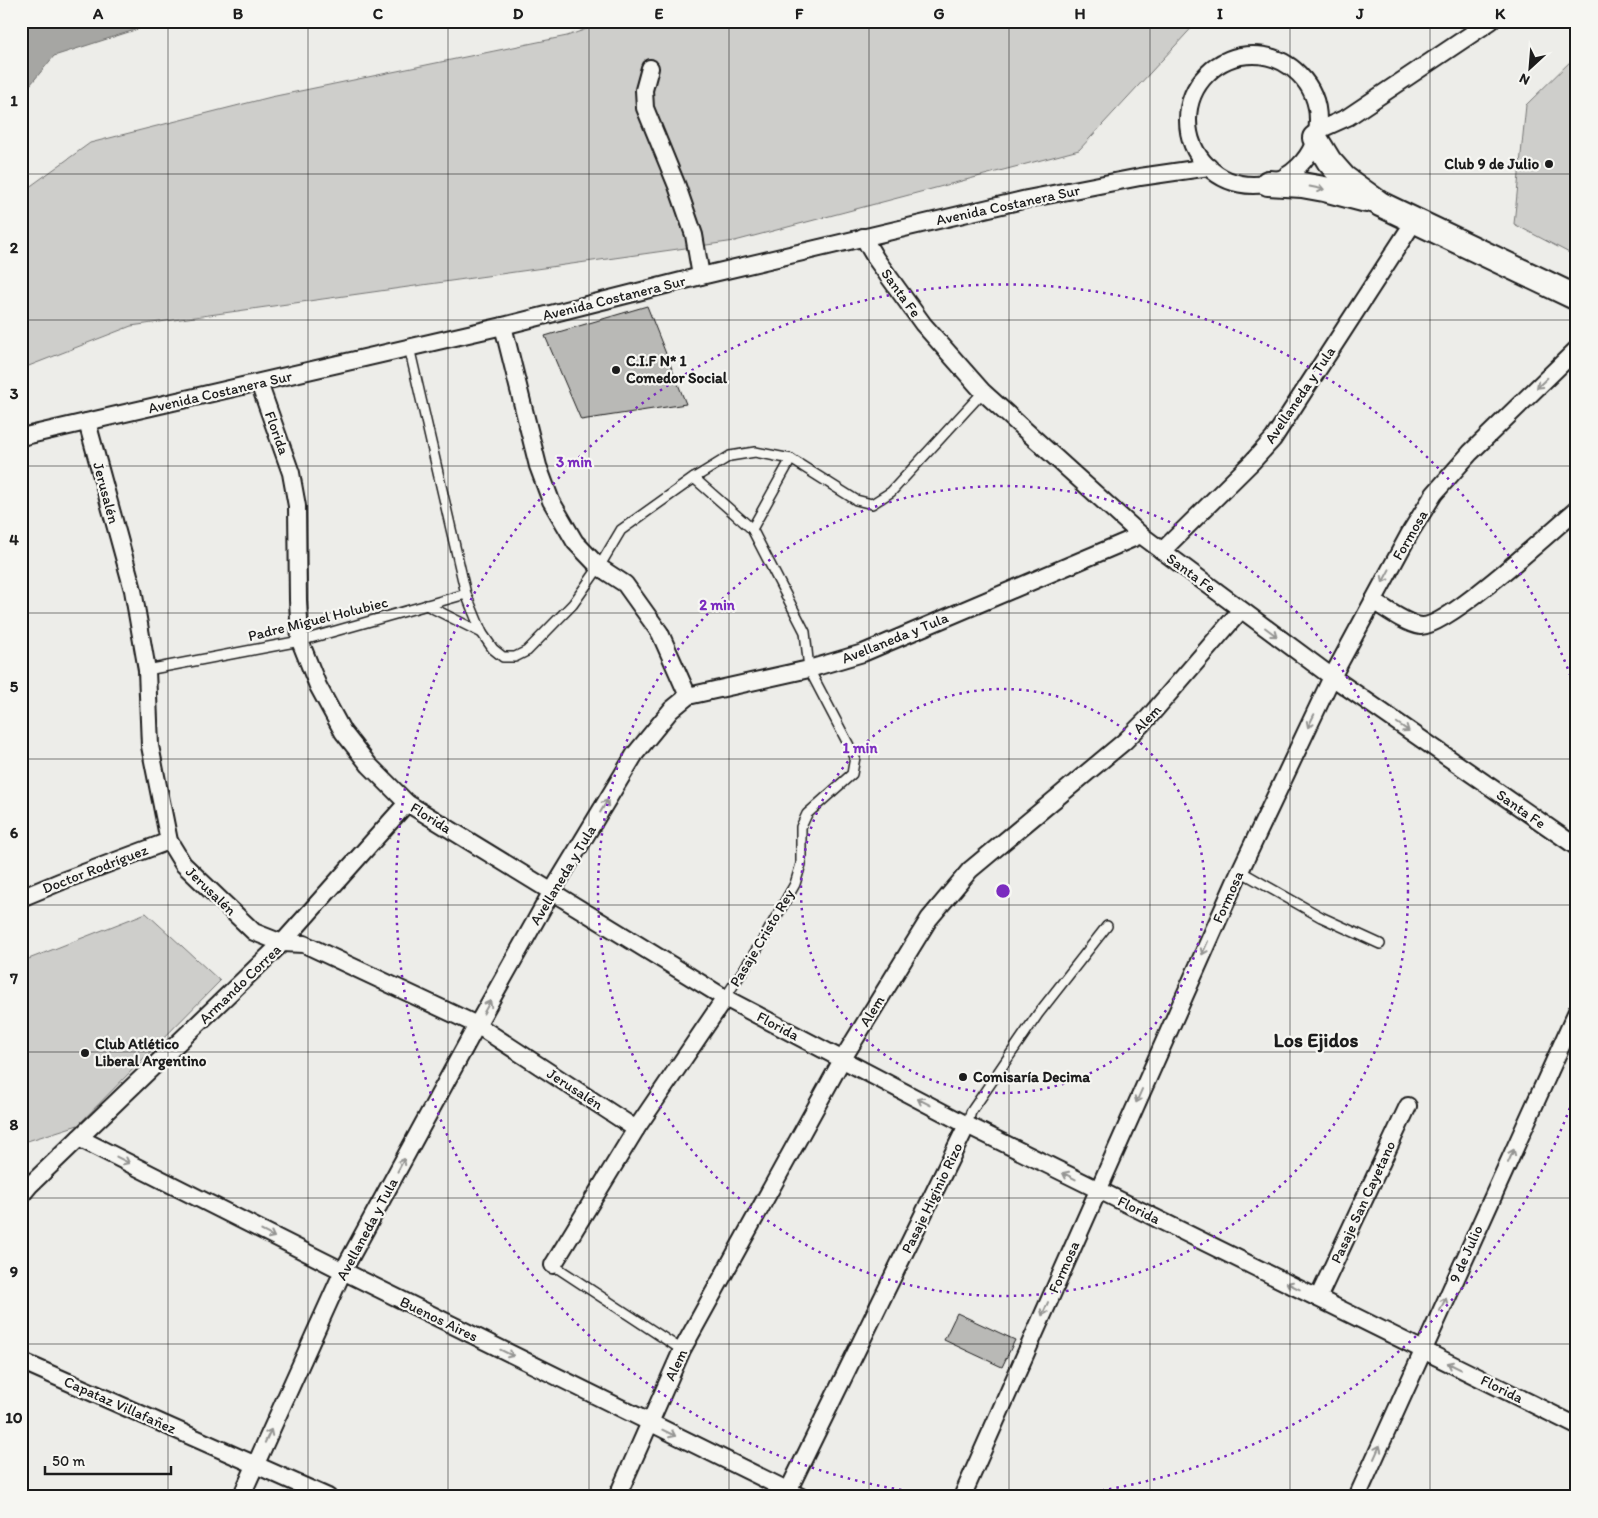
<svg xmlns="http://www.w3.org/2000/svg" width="1598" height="1518" font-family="Itim,sans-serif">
<rect width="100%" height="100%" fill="#edede9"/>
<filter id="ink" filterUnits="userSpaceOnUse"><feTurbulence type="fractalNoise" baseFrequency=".02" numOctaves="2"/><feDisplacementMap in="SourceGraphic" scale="10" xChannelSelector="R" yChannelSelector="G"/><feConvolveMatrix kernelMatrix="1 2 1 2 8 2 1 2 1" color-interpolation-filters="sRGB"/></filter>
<g filter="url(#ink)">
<g fill="#cececb" stroke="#757574">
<polygon points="609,21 1198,21 1079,150 735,241 131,326 21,369 21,193 90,143 271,97 567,36"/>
<polygon points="1577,55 1577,257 1514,224 1526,105"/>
<polygon points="146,913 220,981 78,1125 21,1143 21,962"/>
</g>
<polygon fill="#a6a6a3" stroke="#6f6f6d" points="21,21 163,21 54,56 21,96"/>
<g fill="#b9b9b6" stroke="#1c1c1c">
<polygon points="647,306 686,404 581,420 545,336"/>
<polygon points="957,1313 1015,1340 1002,1367 944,1340"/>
</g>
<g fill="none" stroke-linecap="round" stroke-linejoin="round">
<g stroke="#1c1c1c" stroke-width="12">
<g id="lane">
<polyline points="409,347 466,594 482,633 493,649 503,657 515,657 527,651 573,604 599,567 621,530 694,478 730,456 755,452 791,459 856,500 872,504 891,492 983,392"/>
<polyline points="694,478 752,529 805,632 809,669 855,757 852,774 807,814 801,827 801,864 795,884 763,940 725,998"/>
<polyline points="752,529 791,459"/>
<polyline points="426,605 482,633"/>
<polyline points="147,670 300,641 466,594"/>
<polyline points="1240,871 1321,917 1380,944"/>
<polyline points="967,1125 971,1112 1038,1014 1107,926"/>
<polyline points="553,1265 682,1350"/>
</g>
</g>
<g stroke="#1c1c1c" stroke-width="20">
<g id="street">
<circle cx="1253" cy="120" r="65"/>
<polyline points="650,68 644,90 645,108 677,186 694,235 701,276"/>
<polyline points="1317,131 1348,117 1491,21"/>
<polyline points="863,237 876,259 923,324 983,392 1141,535 1332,677 1577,847"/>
<polyline points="503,326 538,466 551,501 575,542 599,567 625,584 660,633 688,696"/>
<polyline points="259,383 291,473 297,506 298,600 300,641 318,686 343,732 369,765 407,803 725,998 967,1125 1577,1426"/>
<polyline points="87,422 133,590 147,670 150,746 169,841 183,864 254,932 282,943 304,944 477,1025 636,1129"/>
<polyline points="21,437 503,326 701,276 1027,199 1140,177 1209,167"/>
<polyline points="1162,551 1252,462 1273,439 1415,220"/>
<path d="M1373,601C1386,609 1406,624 1421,626C1446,628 1553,530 1577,509"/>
<polyline points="21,898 62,881 169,841"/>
<polyline points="79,1138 343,1271 801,1497"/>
<polyline points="21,1196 30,1185 282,943 407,803"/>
<polyline points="553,1265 636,1129 725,998"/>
<polyline points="1318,1298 1408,1106"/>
<polyline points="21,1361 328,1497"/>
<polyline points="788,1491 967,1125"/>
<polyline points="241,1497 343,1271 477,1025 551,893 635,754 671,710 688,696 809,669 863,653 1141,535"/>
<polyline points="617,1497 682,1350 842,1060 929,919 970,870 1125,741 1148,718 1241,610"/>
<polyline points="962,1497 1240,871 1332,677 1411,531 1434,494 1470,453 1577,349"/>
<polyline points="1357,1497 1577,1011"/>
</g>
</g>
<g stroke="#1c1c1c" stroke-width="28">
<g id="secondary">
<polyline points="1315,138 1329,161 1344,178 1380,204 1577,298"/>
<polyline points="1268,183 1302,185 1324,189 1366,200"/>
</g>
</g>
<use href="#lane" stroke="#f6f6f2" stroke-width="9"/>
<use href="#street" stroke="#f6f6f2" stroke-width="16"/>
<use href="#secondary" stroke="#f6f6f2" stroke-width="24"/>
</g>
<defs><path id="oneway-shaft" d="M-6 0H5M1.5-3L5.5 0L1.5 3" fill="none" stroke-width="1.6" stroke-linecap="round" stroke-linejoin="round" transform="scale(1.25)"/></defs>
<g stroke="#949492">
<use href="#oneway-shaft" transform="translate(1317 188) rotate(11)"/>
<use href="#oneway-shaft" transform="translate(1542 383) rotate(136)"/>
<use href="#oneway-shaft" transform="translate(1386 576) rotate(118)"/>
<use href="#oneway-shaft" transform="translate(1271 632) rotate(37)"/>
<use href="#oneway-shaft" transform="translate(1311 721) rotate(116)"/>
<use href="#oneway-shaft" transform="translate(1403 727) rotate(35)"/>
<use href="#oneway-shaft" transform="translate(604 806) rotate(-59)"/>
<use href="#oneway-shaft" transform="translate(1205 948) rotate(114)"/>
<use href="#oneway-shaft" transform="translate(487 1007) rotate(-61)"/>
<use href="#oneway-shaft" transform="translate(1139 1096) rotate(114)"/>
<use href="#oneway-shaft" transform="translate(924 1102) rotate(-153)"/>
<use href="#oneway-shaft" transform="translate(1511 1156) rotate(-66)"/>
<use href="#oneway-shaft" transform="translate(123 1160) rotate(27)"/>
<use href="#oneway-shaft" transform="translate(401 1165) rotate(-62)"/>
<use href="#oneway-shaft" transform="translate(1069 1176) rotate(-153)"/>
<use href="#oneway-shaft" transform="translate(268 1234) rotate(27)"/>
<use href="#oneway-shaft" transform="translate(1293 1286) rotate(-154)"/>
<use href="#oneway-shaft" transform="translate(1443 1304) rotate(-66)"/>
<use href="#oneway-shaft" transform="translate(1045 1309) rotate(114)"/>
<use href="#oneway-shaft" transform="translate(507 1353) rotate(26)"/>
<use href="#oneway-shaft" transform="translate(1454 1366) rotate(-154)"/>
<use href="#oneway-shaft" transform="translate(669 1433) rotate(26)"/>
<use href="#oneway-shaft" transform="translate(268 1436) rotate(-65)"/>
<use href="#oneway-shaft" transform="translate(1377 1452) rotate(-66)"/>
</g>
</g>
<path fill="none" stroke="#1c1c1c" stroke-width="1" stroke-opacity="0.55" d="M168,21V1497M308,21V1497M448,21V1497M589,21V1497M729,21V1497M869,21V1497M1009,21V1497M1150,21V1497M1290,21V1497M1430,21V1497M21,174H1577M21,320H1577M21,466H1577M21,613H1577M21,759H1577M21,905H1577M21,1052H1577M21,1198H1577M21,1344H1577"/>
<g fill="none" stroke="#7b2cbf" stroke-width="2.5" stroke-dasharray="2.5 5">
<circle cx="1003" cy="891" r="202"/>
<circle cx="1003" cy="891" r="405"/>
<path d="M1575 1094A607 607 0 0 1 1045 1497M961 1497A607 607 0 1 1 1575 688"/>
</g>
<g fill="#1c1c1c" stroke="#f6f6f2" stroke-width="2">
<circle cx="1549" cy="164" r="5"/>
<circle cx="616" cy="370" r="5"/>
<circle cx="85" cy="1053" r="5"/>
<circle cx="963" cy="1077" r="5"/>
</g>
<g text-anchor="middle" stroke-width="4.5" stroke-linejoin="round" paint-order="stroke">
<g font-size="15" font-weight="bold" fill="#1c1c1c" stroke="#f6f6f2" text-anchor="start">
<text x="1539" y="169" text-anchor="end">Club 9 de Julio</text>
<text x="626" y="366">C.I.F N* 1<tspan x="626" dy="17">Comedor Social</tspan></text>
<text x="95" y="1049">Club Atlético<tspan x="95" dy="17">Liberal Argentino</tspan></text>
<text x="973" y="1082">Comisaría Decima</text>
</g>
<g font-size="15" fill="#1c1c1c" stroke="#f6f6f2">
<text transform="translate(1008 205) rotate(-12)" y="5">Avenida Costanera Sur</text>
<text transform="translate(901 293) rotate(54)" y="5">Santa Fe</text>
<text transform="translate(614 298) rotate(-14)" y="5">Avenida Costanera Sur</text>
<text transform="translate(220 392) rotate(-13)" y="5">Avenida Costanera Sur</text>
<text transform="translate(1300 395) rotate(-56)" y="5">Avellaneda y Tula</text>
<text transform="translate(277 433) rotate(70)" y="5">Florida</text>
<text transform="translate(106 493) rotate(75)" y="5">Jerusalén</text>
<text transform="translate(1410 535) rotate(-60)" y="5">Formosa</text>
<text transform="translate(1191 573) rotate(36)" y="5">Santa Fe</text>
<text transform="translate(318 619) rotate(-14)" y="5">Padre Miguel Holubiec</text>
<text transform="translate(895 638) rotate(-22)" y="5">Avellaneda y Tula</text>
<text transform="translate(1147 719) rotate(-47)" y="5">Alem</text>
<text transform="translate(1521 809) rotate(35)" y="5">Santa Fe</text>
<text transform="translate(431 818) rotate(32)" y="5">Florida</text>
<text transform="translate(95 869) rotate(-21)" y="5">Doctor Rodríguez</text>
<text transform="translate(563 875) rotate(-59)" y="5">Avellaneda y Tula</text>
<text transform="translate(211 891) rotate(44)" y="5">Jerusalén</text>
<text transform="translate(1228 897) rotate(-66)" y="5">Formosa</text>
<text transform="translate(762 938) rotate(-59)" y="5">Pasaje Cristo Rey</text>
<text transform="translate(240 984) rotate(-44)" y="5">Armando Correa</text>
<text transform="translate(872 1011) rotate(-58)" y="5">Alem</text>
<text transform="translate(778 1026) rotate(28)" y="5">Florida</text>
<text transform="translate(575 1089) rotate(33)" y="5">Jerusalén</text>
<text transform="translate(932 1198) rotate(-64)" y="5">Pasaje Higinio Rizo</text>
<text transform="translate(1363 1202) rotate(-65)" y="5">Pasaje San Cayetano</text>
<text transform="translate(1139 1210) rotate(26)" y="5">Florida</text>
<text transform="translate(367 1229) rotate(-62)" y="5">Avellaneda y Tula</text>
<text transform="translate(1466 1254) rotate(-66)" y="5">9 de Julio</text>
<text transform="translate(1064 1267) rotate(-66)" y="5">Formosa</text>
<text transform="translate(439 1319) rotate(26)" y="5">Buenos Aires</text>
<text transform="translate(676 1365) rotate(-65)" y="5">Alem</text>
<text transform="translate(1502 1389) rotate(26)" y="5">Florida</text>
<text transform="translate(120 1405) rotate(24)" y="5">Capataz Villafañez</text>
</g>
<g font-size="20" font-weight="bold" fill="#1c1c1c" stroke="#f6f6f2">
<text x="1316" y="1047">Los Ejidos</text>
</g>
</g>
<circle cx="1003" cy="891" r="8" fill="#7b2cbf" stroke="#f6f6f2" stroke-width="2.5"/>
<g font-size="15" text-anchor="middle" font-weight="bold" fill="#7b2cbf" stroke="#f6f6f2" stroke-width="4.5" stroke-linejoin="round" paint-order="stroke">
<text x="574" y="467">3 min</text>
<text x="717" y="610">2 min</text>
<text x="860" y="753">1 min</text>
</g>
<rect width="1598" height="1518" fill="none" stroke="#f6f6f2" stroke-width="55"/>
<g transform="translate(1530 68) rotate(206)" stroke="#f6f6f2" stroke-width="4" paint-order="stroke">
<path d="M0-4L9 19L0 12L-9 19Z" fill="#1c1c1c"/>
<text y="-8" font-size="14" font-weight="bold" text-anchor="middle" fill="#1c1c1c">N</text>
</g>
<path d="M45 1466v8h126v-8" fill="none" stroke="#1c1c1c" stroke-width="2.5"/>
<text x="52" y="1466" font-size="15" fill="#1c1c1c" stroke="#f6f6f2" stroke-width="4" paint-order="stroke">50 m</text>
<rect x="28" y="28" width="1542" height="1462" fill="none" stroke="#1c1c1c" stroke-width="2"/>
<g font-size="16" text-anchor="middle" font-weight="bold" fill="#1c1c1c">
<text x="98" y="19">A</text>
<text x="238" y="19">B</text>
<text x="378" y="19">C</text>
<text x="518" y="19">D</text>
<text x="659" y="19">E</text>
<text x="799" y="19">F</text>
<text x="939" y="19">G</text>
<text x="1080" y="19">H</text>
<text x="1220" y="19">I</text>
<text x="1360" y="19">J</text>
<text x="1500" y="19">K</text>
<text x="14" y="106">1</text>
<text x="14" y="253">2</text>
<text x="14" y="399">3</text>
<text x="14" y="545">4</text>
<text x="14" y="692">5</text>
<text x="14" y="838">6</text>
<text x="14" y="984">7</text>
<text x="14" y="1130">8</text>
<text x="14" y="1277">9</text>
<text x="14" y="1423">10</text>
</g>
</svg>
